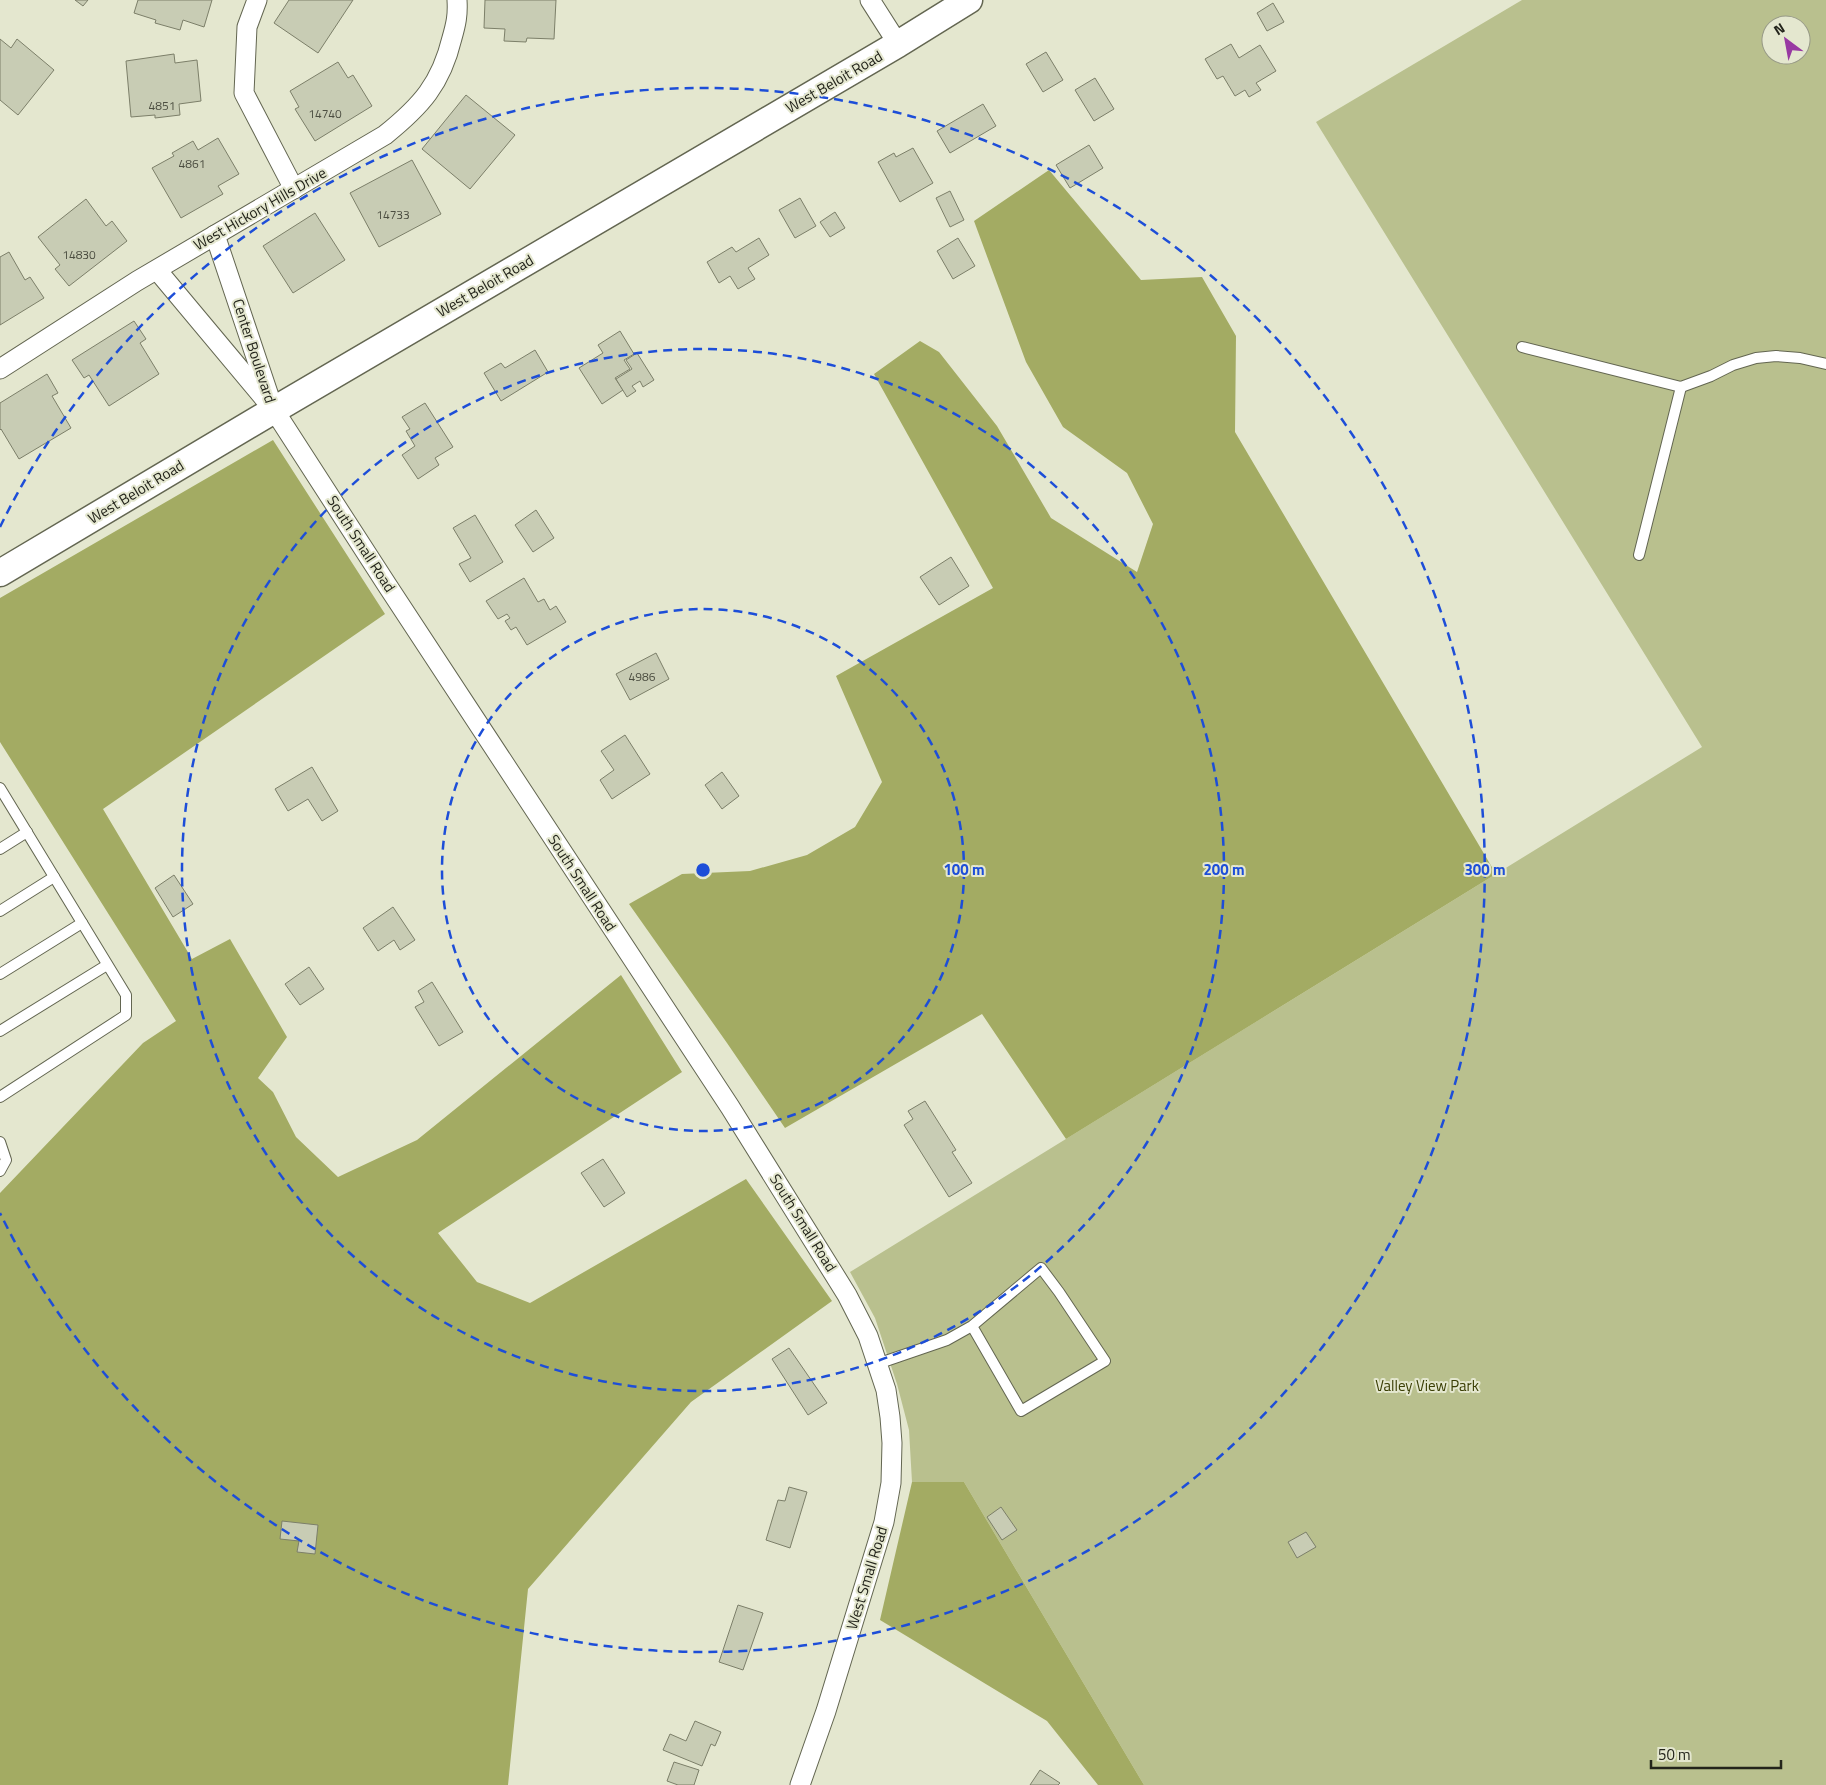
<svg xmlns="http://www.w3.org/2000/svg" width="1826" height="1785" font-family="'Titillium Web',sans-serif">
<rect width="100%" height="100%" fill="#e4e7cf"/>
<path fill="#b9c08e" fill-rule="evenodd" d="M1522,0H1826V1785H1144L964,1482H912L909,1430L897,1384L875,1318L850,1272L1702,747L1316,122ZM1771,25H1801V55H1771Z"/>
<g fill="#a3ab63">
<polygon points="1049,170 1141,280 1202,277 1236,336 1235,432 1496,874 1066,1139 982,1014 785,1128 727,1043 629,904 682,874 750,871 807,855 855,827 882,782 836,676 993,588 874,374 920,341 939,352 997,426 1051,518 1137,572 1153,524 1127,473 1063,427 1026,362 974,221"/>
<polygon points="273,440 385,614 103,809 192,959 230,939 287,1037 258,1078 273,1092 296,1137 338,1177 417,1140 621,975 682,1072 438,1233 477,1282 530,1303 746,1179 832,1301 691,1402 528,1589 508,1785 0,1785 0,1193 143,1043 176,1021 0,742 0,598"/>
<polygon points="912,1482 964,1482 1144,1785 1098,1785 1047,1721 880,1620"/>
</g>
<g fill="#c8ccb4" stroke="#7c7f69">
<polygon points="75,0 88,0 83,6"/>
<polygon points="138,0 212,0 204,27 183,20 180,30 155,23 156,20 134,13"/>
<polygon points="289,0 353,0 318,53 274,23"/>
<polygon points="485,0 556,0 554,39 527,38 526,42 504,41 505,29 484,28"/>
<polygon points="1273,3 1284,22 1267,31 1257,13"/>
<polygon points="0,39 11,48 17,39 54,70 18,115 0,100"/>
<polygon points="1231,44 1239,58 1260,45 1276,71 1256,83 1261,90 1249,97 1245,90 1235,96 1223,76 1217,79 1205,59"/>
<polygon points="1046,52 1063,80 1043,92 1026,64"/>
<polygon points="174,54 175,63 197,60 201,101 179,104 180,115 155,118 155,115 131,117 126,61"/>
<polygon points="338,62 348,78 353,75 372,106 315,141 295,109 299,107 290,91"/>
<polygon points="1095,78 1114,109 1094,121 1075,90"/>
<polygon points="466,95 515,135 470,189 422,149"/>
<polygon points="983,104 996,126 950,153 937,131"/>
<polygon points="218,138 239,174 218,186 223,194 181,218 152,168 174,156 172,153 193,141 198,150"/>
<polygon points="1089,145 1103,168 1070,188 1056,165"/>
<polygon points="913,148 933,183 900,202 878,162 894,153 896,157"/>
<polygon points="412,160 441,214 379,247 350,193"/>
<polygon points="950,191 964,220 950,227 936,198"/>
<polygon points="800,198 816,226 795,238 779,210"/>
<polygon points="86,199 106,226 112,221 127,241 69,286 55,269 60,265 38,237"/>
<polygon points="835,212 845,228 830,237 820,222"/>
<polygon points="315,213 345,260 293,293 263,246"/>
<polygon points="759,238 769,255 748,268 755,279 738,289 730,276 719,283 707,262 732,247 736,252"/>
<polygon points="958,238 975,266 953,279 937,251"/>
<polygon points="9,252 25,280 30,277 44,298 0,325 0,257"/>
<polygon points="134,321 146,339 140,343 159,374 109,406 89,375 84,378 72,360"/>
<polygon points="620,331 634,354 624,360 630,369 615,378 623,390 602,404 579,368 603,353 598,345"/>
<polygon points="535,350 548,372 501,401 484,373 501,363 505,368"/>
<polygon points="637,353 654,380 643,387 640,381 632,386 636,391 627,397 616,379 632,369 626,360"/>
<polygon points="47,374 58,393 52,396 71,428 19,459 1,429 0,430 0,403"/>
<polygon points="425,403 453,447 435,458 439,465 418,479 402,455 415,446 406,431 410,429 402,417"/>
<polygon points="536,510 554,538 533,552 515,525"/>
<polygon points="475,515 503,562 470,582 459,564 471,558 453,528"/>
<polygon points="951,557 969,586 939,605 920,577"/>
<polygon points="524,578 538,602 544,599 550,610 556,606 566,622 527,645 516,627 511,630 505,621 510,618 507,614 498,619 486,601"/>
<polygon points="656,653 669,679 630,700 616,674"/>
<polygon points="625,735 650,774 612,799 600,780 614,770 601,751"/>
<polygon points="312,767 338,811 322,821 308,799 288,811 275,789"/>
<polygon points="722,772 739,796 722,809 705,785"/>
<polygon points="174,875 193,904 173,917 155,888"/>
<polygon points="393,907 415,940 400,950 394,940 378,951 363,928"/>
<polygon points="309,967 324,989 300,1005 285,984"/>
<polygon points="432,982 463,1032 439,1046 415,1007 424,1002 418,991"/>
<polygon points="925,1101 956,1150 952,1152 972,1183 949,1197 904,1125 913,1119 908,1111"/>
<polygon points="603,1159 625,1193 604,1207 581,1173"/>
<polygon points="789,1348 827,1403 808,1415 772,1359"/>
<polygon points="789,1487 807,1492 790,1548 766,1540 778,1500 785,1501"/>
<polygon points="1001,1507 1017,1530 1002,1540 987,1517"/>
<polygon points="282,1521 318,1525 315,1554 297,1552 299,1541 280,1539"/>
<polygon points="1306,1532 1316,1547 1297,1558 1288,1542"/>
<polygon points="738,1605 763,1613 743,1670 719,1662"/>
<polygon points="695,1721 721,1732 715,1746 711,1744 702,1766 663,1750 670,1734 686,1741"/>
<polygon points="674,1762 699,1770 694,1785 678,1785 667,1781"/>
<polygon points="1040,1770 1060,1783 1058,1785 1030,1785"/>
</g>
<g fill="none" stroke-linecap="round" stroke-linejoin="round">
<g stroke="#636651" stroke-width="12">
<g id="lane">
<polyline points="1522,347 1681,387 1711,376 1733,365 1756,358 1776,356 1800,358 1826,364"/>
<polyline points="1639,555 1681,387"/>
<polyline points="0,788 126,995 126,1015 0,1097"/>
<polyline points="0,849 27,832"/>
<polyline points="0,911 54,877"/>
<polyline points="0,974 82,923"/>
<polyline points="0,1031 107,965"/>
<polyline points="0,1142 6,1160 0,1171"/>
<polyline points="877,1364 947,1340 972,1326 1041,1268 1059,1292 1105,1361 1021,1411 972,1326"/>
</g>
</g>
<g stroke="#636651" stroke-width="21">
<g id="street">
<polyline points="257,0 247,27 244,93 294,189"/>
<polyline points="870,0 898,44"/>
<polyline points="215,235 270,399"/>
<polyline points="157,270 274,410 387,585 730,1107 847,1295 868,1336 886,1390 890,1417 892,1443 891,1483 884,1522 826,1711 800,1785"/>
<path d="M0,369L137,281L385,135C421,106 441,84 452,38C456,24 458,15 457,0"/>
</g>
</g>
<g stroke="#636651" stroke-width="29">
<polyline id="secondary" points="0,573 274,410 898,44 969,0"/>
</g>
<use href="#lane" stroke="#fff" stroke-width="10"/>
<use href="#street" stroke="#fff" stroke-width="19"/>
<use href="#secondary" stroke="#fff" stroke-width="26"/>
</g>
<g fill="none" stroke="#1d4ed8" stroke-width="2.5" stroke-dasharray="9 6">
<circle cx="703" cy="870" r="261"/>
<circle cx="703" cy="870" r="521"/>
<path d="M0 527A782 782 0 1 1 0 1213"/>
</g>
<g text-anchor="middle" stroke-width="4" stroke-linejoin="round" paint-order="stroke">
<g font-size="12" fill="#4c4e41">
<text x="162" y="110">4851</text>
<text x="325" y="118">14740</text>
<text x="192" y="168">4861</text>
<text x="393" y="219">14733</text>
<text x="79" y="259">14830</text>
<text x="642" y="681">4986</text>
</g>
<g font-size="15" fill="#23241b" stroke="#e4e7cf">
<text transform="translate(834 82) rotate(-30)" y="5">West Beloit Road</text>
<text transform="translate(260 209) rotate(-30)" y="5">West Hickory Hills Drive</text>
<text transform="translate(485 286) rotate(-30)" y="5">West Beloit Road</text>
<text transform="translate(254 351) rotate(72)" y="5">Center Boulevard</text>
<text transform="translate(136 492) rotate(-31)" y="5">West Beloit Road</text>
<text transform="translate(361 544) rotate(57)" y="5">South Small Road</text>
<text transform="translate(582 883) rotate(57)" y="5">South Small Road</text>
<text transform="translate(803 1223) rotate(58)" y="5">South Small Road</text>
<text transform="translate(867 1578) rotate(-73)" y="5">West Small Road</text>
</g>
<g font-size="15" fill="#3a3e04" stroke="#e4e7cf">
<text x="1427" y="1391">Valley View Park</text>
</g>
</g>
<circle cx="703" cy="870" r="8" fill="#1d4ed8" stroke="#e4e7cf" stroke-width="2.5"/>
<g font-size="15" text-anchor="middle" font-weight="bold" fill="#1d4ed8" stroke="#e4e7cf" stroke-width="4" stroke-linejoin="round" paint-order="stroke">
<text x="964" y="875">100 m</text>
<text x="1224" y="875">200 m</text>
<text x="1485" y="875">300 m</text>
</g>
<g transform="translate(1786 40) rotate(328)"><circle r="24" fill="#e4e7cf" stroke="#979987"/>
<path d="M0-4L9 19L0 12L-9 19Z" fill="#9839a2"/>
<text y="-8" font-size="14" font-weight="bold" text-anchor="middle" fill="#23241b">N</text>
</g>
<path d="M1651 1760v8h130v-8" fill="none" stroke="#23241b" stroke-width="2.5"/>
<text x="1658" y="1760" font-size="15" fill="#23241b" stroke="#e4e7cf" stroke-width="4" paint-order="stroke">50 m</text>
</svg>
